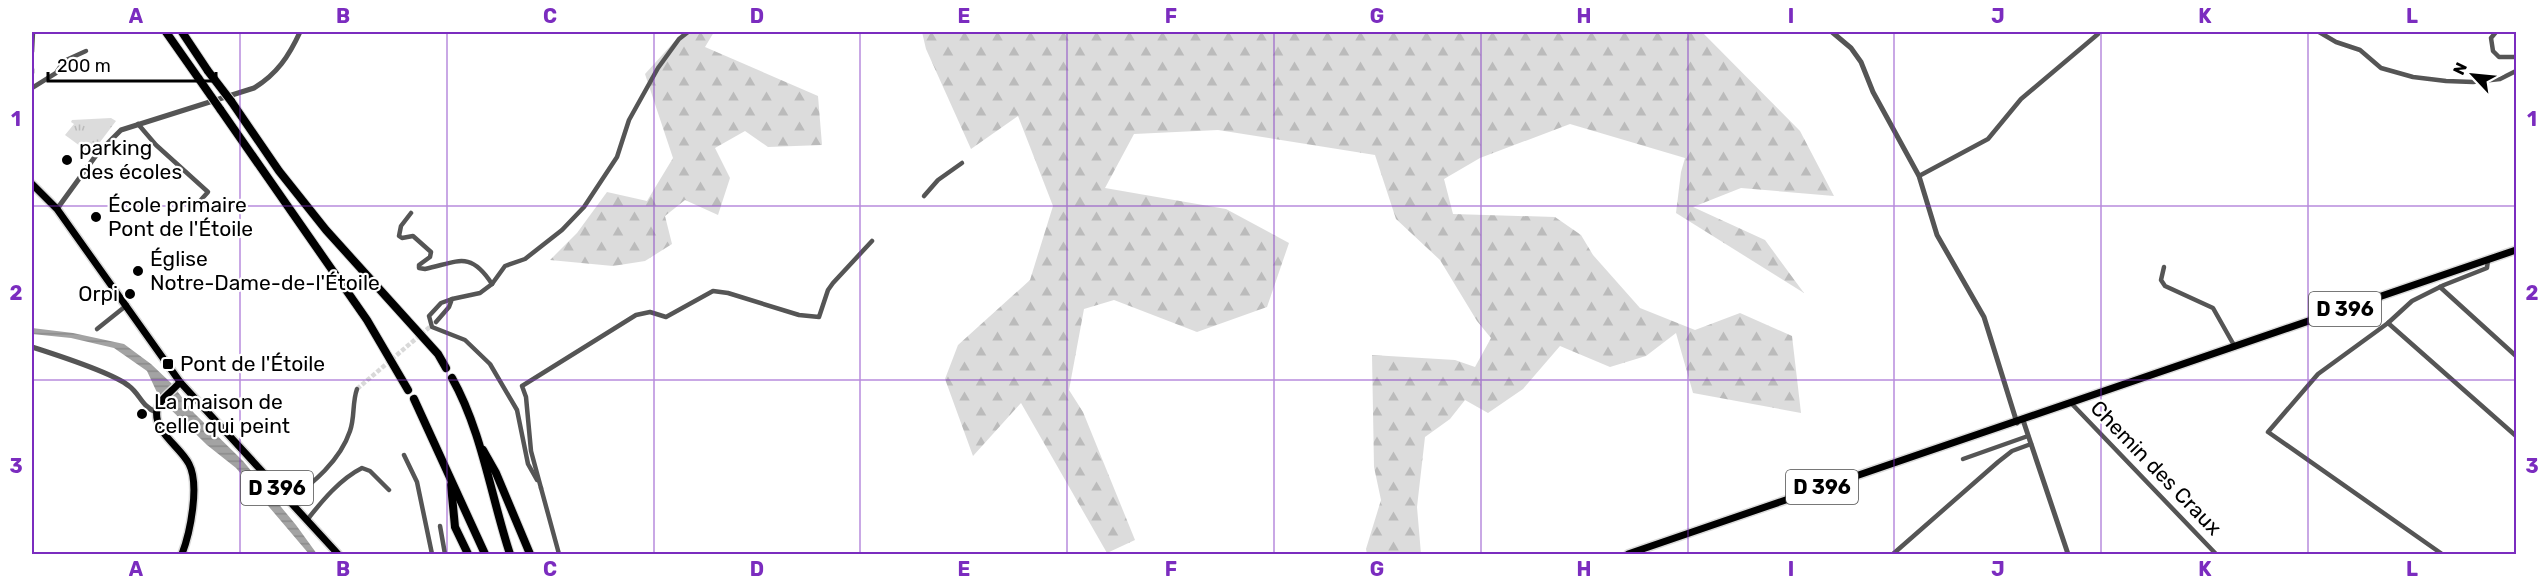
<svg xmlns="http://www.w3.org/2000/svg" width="2548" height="586" font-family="Rubik,sans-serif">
<defs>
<pattern id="forest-firs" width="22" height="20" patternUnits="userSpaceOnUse" patternTransform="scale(1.5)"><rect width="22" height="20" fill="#dcdcdc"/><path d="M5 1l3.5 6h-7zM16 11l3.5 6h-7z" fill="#bbb"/></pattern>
<pattern id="park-tufts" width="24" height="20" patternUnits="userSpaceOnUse" patternTransform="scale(1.5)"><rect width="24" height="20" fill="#dcdcdc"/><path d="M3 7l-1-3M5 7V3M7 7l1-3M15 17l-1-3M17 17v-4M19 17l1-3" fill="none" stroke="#bbb"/></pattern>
<pattern id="water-rules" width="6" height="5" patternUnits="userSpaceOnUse" patternTransform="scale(1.5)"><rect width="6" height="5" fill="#a3a3a3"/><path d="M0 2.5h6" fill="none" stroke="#8b8b8b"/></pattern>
</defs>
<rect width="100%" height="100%" fill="#fff"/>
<g fill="url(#forest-firs)">
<polygon points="683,32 714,32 705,47 818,96 822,145 768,147 745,131 715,148 730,178 718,215 685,200 665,216 672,244 645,261 613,266 550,260 577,233 607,192 647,201 673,158 645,74"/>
<polygon points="922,32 1702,32 1800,131 1834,196 1741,188 1693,207 1765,240 1804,293 1676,213 1681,172 1685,158 1570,124 1480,158 1444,179 1453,214 1555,217 1581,235 1593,255 1640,308 1695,330 1740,313 1792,336 1801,413 1693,393 1676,333 1646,356 1610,367 1560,346 1523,389 1488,413 1465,400 1450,419 1425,437 1417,507 1421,554 1367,554 1366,549 1381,500 1374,467 1372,355 1455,360 1475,367 1491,338 1477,321 1440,260 1396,219 1375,155 1218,130 1134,134 1105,188 1226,209 1289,243 1267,307 1197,332 1114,300 1084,309 1069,390 1083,412 1135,540 1107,553 1021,403 973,456 945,379 958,345 1030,280 1053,206 1018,116 971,149 926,49"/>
</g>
<polygon fill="url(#park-tufts)" points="111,118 116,121 91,154 65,135 74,124 71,122 72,120"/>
<polygon fill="url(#water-rules)" points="32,328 73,333 124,344 151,364 171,383 194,413 243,461 296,525 317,554 309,554 236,468 207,445 160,399 147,371 114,348 71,338 32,334"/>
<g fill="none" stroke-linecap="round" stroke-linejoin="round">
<polyline stroke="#d9d9d9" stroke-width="4.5" stroke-dasharray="4.5 2" stroke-linecap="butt" points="357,389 432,325"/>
<g stroke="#dbdbdb" stroke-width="10">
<g id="primary">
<polyline points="32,184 57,209 180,382 338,554"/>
<path d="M180,382C174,390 158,400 157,410C153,432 180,446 189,464C200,485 190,533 182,554"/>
<polyline points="1628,554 2516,250"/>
</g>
</g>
<g stroke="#dbdbdb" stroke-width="10">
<g id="motorway">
<polyline points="166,32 199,79"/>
<polyline points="182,32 208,71"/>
<polyline points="231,101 279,171 326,230 438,354 446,368"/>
<polyline points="220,109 367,320 408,390"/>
<path d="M452,378C482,431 491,497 510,554"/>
<polyline points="414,399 485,554"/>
<polyline points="483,450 496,473 530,554"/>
<polyline points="451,485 455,527 468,554"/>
</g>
</g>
<g stroke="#555" stroke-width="4.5">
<polyline points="2319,32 2336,42 2360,50 2381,68 2413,77 2446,81 2473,82 2500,79 2516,71"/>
<polyline points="2496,32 2491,38 2493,51 2499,57 2516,57"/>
<polyline points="32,52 33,32"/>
<polyline points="32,69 32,73"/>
<polyline points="32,88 56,73 64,61 86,51"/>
<polyline points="138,124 156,145 208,192 199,202"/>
<polyline points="1919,176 1988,139 2021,99 2098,34"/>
<polyline points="924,196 938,180 962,163"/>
<path d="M411,213L401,226L399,236L402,238L413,236L431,252L430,257L419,265V268L425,269C458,262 470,250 492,284"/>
<polyline points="2164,267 2161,280 2165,286 2213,308 2235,347"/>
<polyline points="2440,287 2516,356"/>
<polyline points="452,299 441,303 429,316 432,327 465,340 490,364 517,410 528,464 537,480"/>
<polyline points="436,322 449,307 452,299 480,293 492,284 505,266 525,259 562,230 584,207 617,157 629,120 658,68 679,39 688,32"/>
<polyline points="2388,323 2516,436"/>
<polyline points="97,329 127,305"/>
<polyline points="2072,404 2216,554"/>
<polyline points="404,455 417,482 432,554"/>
<polyline points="1963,459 2028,436"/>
<polyline points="541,488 531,451 526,397 522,386 636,315 650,312 666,317 713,291 728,293 799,315 819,317 828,290 833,283 872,241"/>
<polyline points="541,488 559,554"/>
<path d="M289,501C313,483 340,461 350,431C355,417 352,403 357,389"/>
<path d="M307,520C322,501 340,479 362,468L370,471L389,490"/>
<polyline points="440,526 445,554"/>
<polyline points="1893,554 1998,462 2012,451 2031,444"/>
<polyline points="2442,554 2268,432 2318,374 2388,323 2412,301 2444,285 2487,268 2488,260"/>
</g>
<g stroke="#555" stroke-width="5">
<polyline points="1832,32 1851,48 1861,62 1873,92 1919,176 1937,235 1984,317 2017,423"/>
<path d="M57,209L97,154L121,130L254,88C277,74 289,56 300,32"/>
<path d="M32,347C54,354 113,373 129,386C140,394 142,407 156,412"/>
<polyline points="2023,420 2068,554"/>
</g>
<use href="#primary" stroke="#000" stroke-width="7"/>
<use href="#motorway" stroke="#000" stroke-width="8"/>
<g stroke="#dbdbdb" stroke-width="10" stroke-linecap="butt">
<g id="motorway-bridge">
<polyline points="208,71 231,101"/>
<polyline points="199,79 220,109"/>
</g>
</g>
<use href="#motorway-bridge" stroke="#000" stroke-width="8"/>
</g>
<path fill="none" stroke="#7b2cbf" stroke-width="1.5" stroke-opacity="0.55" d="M240,32V554M447,32V554M654,32V554M860,32V554M1067,32V554M1274,32V554M1481,32V554M1688,32V554M1894,32V554M2101,32V554M2308,32V554M32,206H2516M32,380H2516"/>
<g fill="#000" stroke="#fff" stroke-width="2">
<circle cx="67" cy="160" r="6"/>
<circle cx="96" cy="217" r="6"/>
<circle cx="138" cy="271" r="6"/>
<circle cx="130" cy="294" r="6"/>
<rect x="162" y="358" width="12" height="12" rx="3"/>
<circle cx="142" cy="414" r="6"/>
</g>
<g text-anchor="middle" stroke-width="4.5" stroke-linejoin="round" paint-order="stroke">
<g fill="#fff" stroke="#4c4c4c" stroke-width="1.5">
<rect x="2309" y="292" width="72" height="34" rx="4.5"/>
<rect x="1786" y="470" width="72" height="34" rx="4.5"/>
<rect x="241" y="471" width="72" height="34" rx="4.5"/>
</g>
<g font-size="20" font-weight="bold" fill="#000">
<text x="2345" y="316">D 396</text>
<text x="1822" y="494">D 396</text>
<text x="277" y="495">D 396</text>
</g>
<g font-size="21" fill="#000" stroke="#fff" text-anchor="start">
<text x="79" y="155">parking<tspan x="79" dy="24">des écoles</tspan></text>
<text x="108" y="212">École primaire<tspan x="108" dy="24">Pont de l'Étoile</tspan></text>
<text x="150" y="266">Église<tspan x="150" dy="24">Notre-Dame-de-l'Étoile</tspan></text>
<text x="118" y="301" text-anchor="end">Orpi</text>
<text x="180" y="371">Pont de l'Étoile</text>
<text x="154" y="409">La maison de<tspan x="154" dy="24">celle qui peint</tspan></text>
</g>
<g font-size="21" fill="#000" stroke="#fff">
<text transform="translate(2156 468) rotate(46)" y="7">Chemin des Craux</text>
</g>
</g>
<rect width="2548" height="586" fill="none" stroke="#ffffff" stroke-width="66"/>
<g transform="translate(2473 75) rotate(296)" stroke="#ffffff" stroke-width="4.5" paint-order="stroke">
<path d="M0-4.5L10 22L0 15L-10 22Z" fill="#000000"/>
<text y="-9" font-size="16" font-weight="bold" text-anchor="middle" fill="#000000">N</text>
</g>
<path d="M48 72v9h168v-9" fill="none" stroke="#000000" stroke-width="3"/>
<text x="57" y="72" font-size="18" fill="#000000" stroke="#ffffff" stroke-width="4.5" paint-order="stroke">200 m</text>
<rect x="33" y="33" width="2482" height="520" fill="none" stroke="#7b2cbf" stroke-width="2"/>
<g font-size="20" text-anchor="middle" font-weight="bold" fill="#7b2cbf">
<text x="136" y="23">A</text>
<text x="343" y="23">B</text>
<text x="550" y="23">C</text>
<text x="757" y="23">D</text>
<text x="964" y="23">E</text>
<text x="1171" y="23">F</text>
<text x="1377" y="23">G</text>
<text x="1584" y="23">H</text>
<text x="1791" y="23">I</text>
<text x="1998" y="23">J</text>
<text x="2205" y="23">K</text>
<text x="2412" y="23">L</text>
<text x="16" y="126">1</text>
<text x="2532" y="126">1</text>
<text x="16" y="300">2</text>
<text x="2532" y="300">2</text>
<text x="16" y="473">3</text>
<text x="2532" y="473">3</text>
<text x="136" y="576">A</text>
<text x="343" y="576">B</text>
<text x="550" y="576">C</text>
<text x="757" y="576">D</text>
<text x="964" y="576">E</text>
<text x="1171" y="576">F</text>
<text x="1377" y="576">G</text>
<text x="1584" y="576">H</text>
<text x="1791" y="576">I</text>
<text x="1998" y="576">J</text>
<text x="2205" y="576">K</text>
<text x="2412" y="576">L</text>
</g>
</svg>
